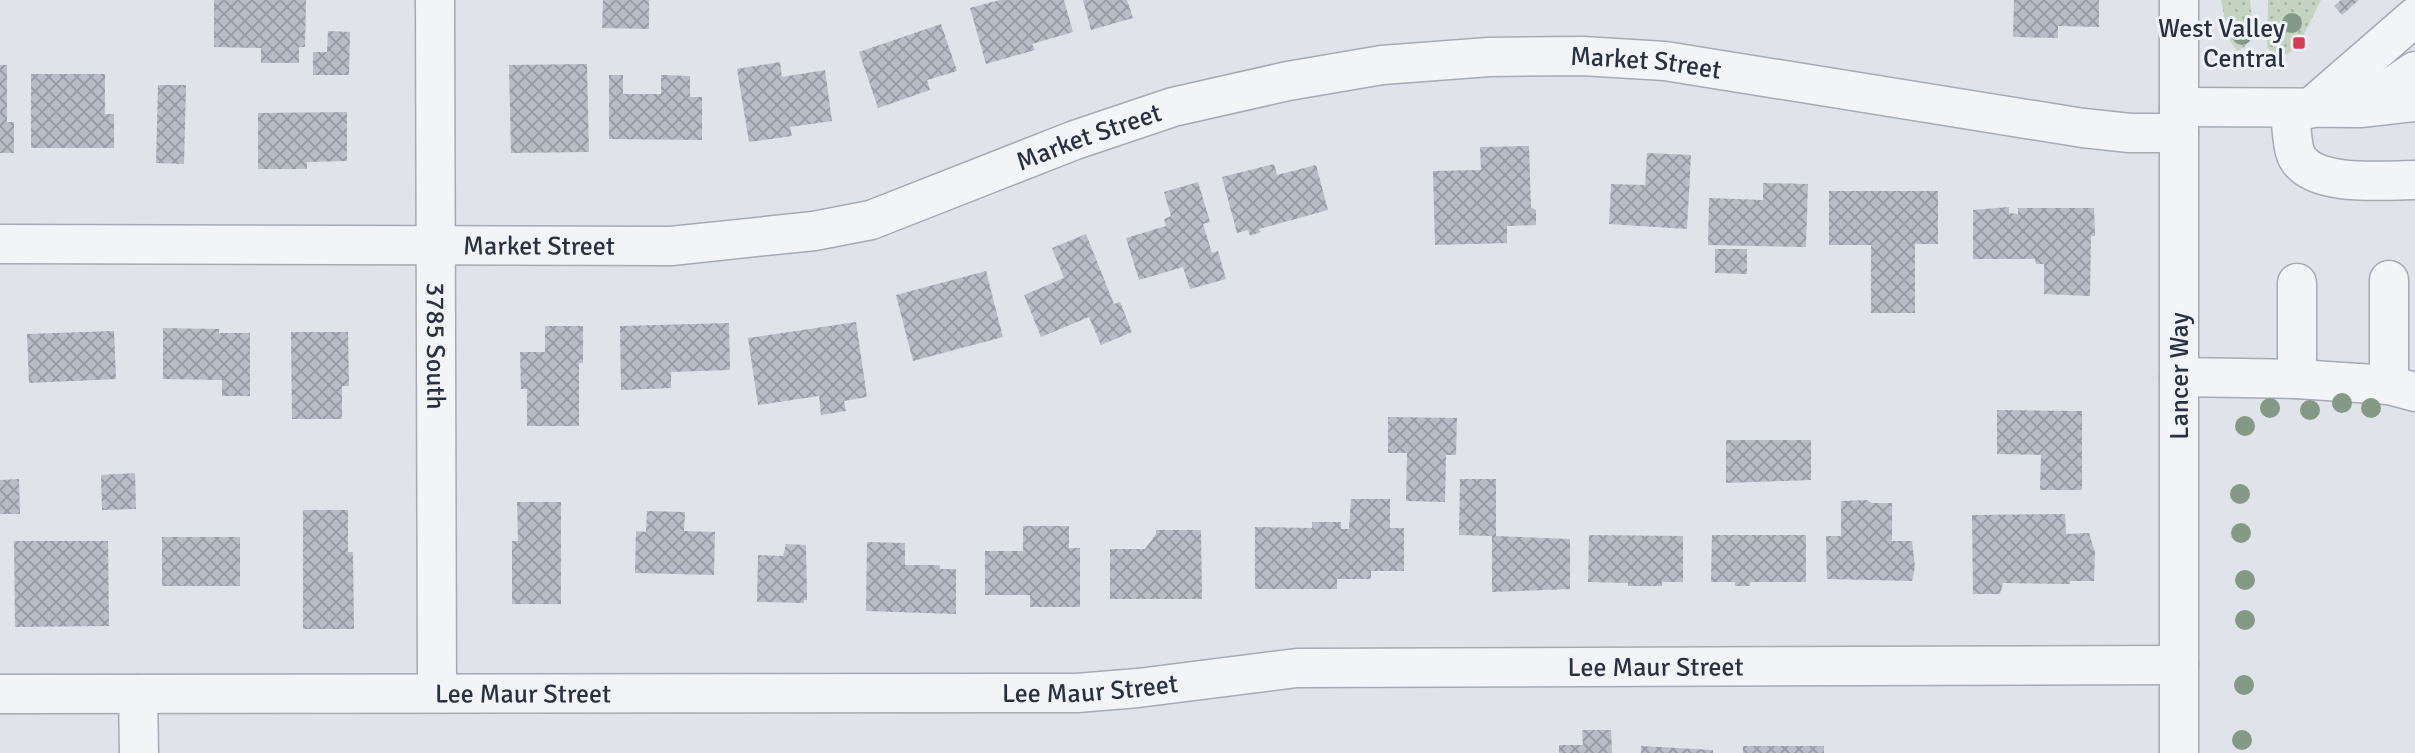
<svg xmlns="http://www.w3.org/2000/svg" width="2415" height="753" font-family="Signika,sans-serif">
<defs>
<pattern id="grass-dots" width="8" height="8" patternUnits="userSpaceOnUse" patternTransform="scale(1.75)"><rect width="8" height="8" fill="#c5d4c1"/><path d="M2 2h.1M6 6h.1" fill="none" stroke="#a9b6a7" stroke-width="1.8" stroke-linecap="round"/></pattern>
<pattern id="building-cross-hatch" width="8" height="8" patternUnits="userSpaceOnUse" patternTransform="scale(1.75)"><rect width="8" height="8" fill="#b7bcc7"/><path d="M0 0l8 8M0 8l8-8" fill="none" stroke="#9599a3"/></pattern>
</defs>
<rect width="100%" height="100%" fill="#e0e3ea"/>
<g fill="url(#grass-dots)">
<polygon points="2221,0 2250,0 2253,30 2245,47 2237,51 2229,39"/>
<polygon points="2268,0 2321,0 2298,46 2288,54 2277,57 2267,47"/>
</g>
<g fill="url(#building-cross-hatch)">
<polygon points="214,0 306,0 305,47 299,47 299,63 261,63 261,48 214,47"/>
<polygon points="603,0 649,0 649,29 602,28"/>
<polygon points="1000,0 1064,0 1073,32 1032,44 1035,50 986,64 970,8"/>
<polygon points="1083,0 1127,0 1133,18 1091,30"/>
<polygon points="2014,0 2099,0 2099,27 2058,26 2058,38 2013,37"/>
<polygon points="2341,0 2359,0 2342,15 2334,6"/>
<polygon points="941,24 957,71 927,80 930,90 878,108 859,52"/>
<polygon points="328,31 350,32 349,75 313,75 313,52 327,52"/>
<polygon points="780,62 782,77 825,70 832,121 790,127 792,136 749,142 737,69"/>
<polygon points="587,64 589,152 511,153 509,65"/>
<polygon points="0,65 7,65 7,122 14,122 14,153 0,153"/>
<polygon points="31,74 105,74 105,114 114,114 114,148 31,148"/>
<polygon points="609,75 623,75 623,94 661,94 661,75 690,76 690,97 702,97 702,140 609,139"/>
<polygon points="158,85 186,85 184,164 156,163"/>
<polygon points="347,112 347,161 307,162 307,169 258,169 258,113"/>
<polygon points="1529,146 1531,207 1536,210 1536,225 1507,226 1507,243 1435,245 1433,171 1481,170 1480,147"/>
<polygon points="1647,153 1691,155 1687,229 1609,224 1611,184 1645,185"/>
<polygon points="1274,164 1277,175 1316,165 1328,210 1259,229 1261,232 1250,236 1248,230 1237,233 1222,177"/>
<polygon points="1198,182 1210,222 1203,224 1212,253 1218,251 1226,279 1190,289 1183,267 1139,280 1126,238 1166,226 1164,219 1171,216 1164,192"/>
<polygon points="1763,183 1808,184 1806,247 1708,245 1709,198 1763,200"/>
<polygon points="1829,191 1938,191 1938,244 1915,244 1915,313 1871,313 1871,245 1829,245"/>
<polygon points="2009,207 2009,213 2018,214 2018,208 2094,208 2095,236 2091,236 2090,296 2044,294 2044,264 2036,264 2035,259 1973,259 1973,210"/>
<polygon points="1086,234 1114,304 1120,302 1132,332 1101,345 1089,317 1041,337 1024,295 1064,278 1052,248"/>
<polygon points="1715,249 1747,249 1747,274 1715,273"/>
<polygon points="986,271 1003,337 913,361 896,295"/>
<polygon points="856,322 867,397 844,401 846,411 821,415 819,396 758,405 748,338"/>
<polygon points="729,323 730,370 671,372 671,388 621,390 620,326"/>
<polygon points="545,326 583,326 583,363 579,363 579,426 527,426 527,389 521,389 520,352 545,352"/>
<polygon points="163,328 219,329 219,333 250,333 250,396 222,396 222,380 163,379"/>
<polygon points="114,331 116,379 29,383 27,334"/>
<polygon points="291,332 348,332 349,386 342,386 342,419 292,419"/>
<polygon points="1997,410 2082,411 2082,490 2040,490 2041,455 1997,454"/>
<polygon points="1388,417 1457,418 1456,455 1446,455 1445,502 1406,501 1407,453 1388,453"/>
<polygon points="1726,440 1811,440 1811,480 1726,483"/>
<polygon points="135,473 136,509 102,510 101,475"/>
<polygon points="19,479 20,514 0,514 0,480"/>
<polygon points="1460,479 1496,479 1496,536 1570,539 1570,589 1492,592 1492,536 1459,535"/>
<polygon points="1351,499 1390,499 1390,528 1404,528 1404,571 1371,571 1371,579 1337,579 1337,589 1255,589 1255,527 1312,528 1312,522 1341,522 1341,529 1349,529"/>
<polygon points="1867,500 1872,503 1892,503 1892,541 1912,541 1915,567 1912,581 1827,579 1826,536 1841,536 1841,501"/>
<polygon points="517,502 561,502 561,604 512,604 512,541 518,541"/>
<polygon points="303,510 348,510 348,552 353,552 354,629 303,629"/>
<polygon points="647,511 685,512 684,531 715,532 714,575 635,573 636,531 646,532"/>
<polygon points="2065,514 2066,534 2089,533 2095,552 2094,581 2070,581 2070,584 2003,583 2000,594 1973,594 1972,515"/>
<polygon points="1023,526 1069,526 1069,548 1080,548 1080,607 1030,607 1030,595 985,595 985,551 1023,551"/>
<polygon points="1156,530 1201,530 1202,599 1110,599 1110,549 1145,549 1156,534"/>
<polygon points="1589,535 1683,536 1683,582 1662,582 1662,586 1628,586 1628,583 1588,582"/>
<polygon points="1712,535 1806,535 1806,582 1750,582 1750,586 1735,586 1735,582 1711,582"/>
<rect x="162" y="537" width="78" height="49"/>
<polygon points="14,541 108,541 109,626 15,627"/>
<polygon points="867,542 905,543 905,565 940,565 940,569 956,569 956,614 866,611"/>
<polygon points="786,544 806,545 807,600 804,600 804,603 757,602 758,555 783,556"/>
<polygon points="1582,730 1611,730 1612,753 1559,753 1559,745 1583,745"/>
<polygon points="1641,746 1713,750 1713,753 1641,753"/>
<rect x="1743" y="746" width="81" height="7"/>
</g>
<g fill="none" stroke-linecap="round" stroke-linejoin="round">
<g stroke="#a5aab4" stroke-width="41">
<g id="minor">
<path id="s1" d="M435,0L437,693"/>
<polyline points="2179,0 2179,753"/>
<polyline points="2365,105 2415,71"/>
<polyline points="2179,107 2360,108 2415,102"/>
<path d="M2290,109C2291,121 2292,148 2297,157C2314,188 2385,180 2415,180"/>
<polyline points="2309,109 2415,17"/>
<path id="s2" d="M0,244L671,246L814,231L871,220L1075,140L1173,107L1288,81L1382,65L1489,57L1582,56L1665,61L2083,128L2130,133H2179"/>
<polyline points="2389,280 2389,385"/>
<polyline points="2297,283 2297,379"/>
<polyline points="2179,377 2297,379 2389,385 2415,392"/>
<path id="s3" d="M0,694L1077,693L1138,688L1297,668L2179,665"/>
<polyline points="138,694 139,753"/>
</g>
</g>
<use href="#minor" stroke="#f3f4f8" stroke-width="38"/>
</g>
<g fill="#859a86">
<circle cx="2292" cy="23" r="10"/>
<circle cx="2242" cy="35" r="10"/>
<circle cx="2342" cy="403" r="10"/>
<circle cx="2270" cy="408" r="10"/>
<circle cx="2371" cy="408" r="10"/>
<circle cx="2310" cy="410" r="10"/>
<circle cx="2245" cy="426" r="10"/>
<circle cx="2240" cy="494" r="10"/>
<circle cx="2241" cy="533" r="10"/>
<circle cx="2245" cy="580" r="10"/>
<circle cx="2245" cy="620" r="10"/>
<circle cx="2244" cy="685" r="10"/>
<circle cx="2242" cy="740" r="10"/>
</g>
<rect fill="#d53e50" stroke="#f0f2f7" stroke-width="2.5" x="2292" y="36" width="14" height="14" rx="3.5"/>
<g text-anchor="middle" stroke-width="6" stroke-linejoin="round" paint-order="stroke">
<g font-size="26" fill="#283042" stroke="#f0f2f7" text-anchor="end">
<text x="2285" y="37">West Valley<tspan x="2285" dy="30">Central</tspan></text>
</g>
<g font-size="26" fill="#283042" stroke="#f0f2f7">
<text dy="9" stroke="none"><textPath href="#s2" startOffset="1673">Market Street</textPath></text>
<text dy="9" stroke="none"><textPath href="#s2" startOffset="1106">Market Street</textPath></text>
<text dy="9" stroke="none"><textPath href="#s2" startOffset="539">Market Street</textPath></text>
<text dy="9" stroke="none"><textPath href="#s1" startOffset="346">3785 South</textPath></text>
<text transform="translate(2179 376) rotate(-90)" y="9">Lancer Way</text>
<text dy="9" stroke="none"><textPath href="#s3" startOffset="1657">Lee Maur Street</textPath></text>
<text dy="9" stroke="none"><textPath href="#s3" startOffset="1090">Lee Maur Street</textPath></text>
<text dy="9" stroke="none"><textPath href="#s3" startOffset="523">Lee Maur Street</textPath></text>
</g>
</g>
</svg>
